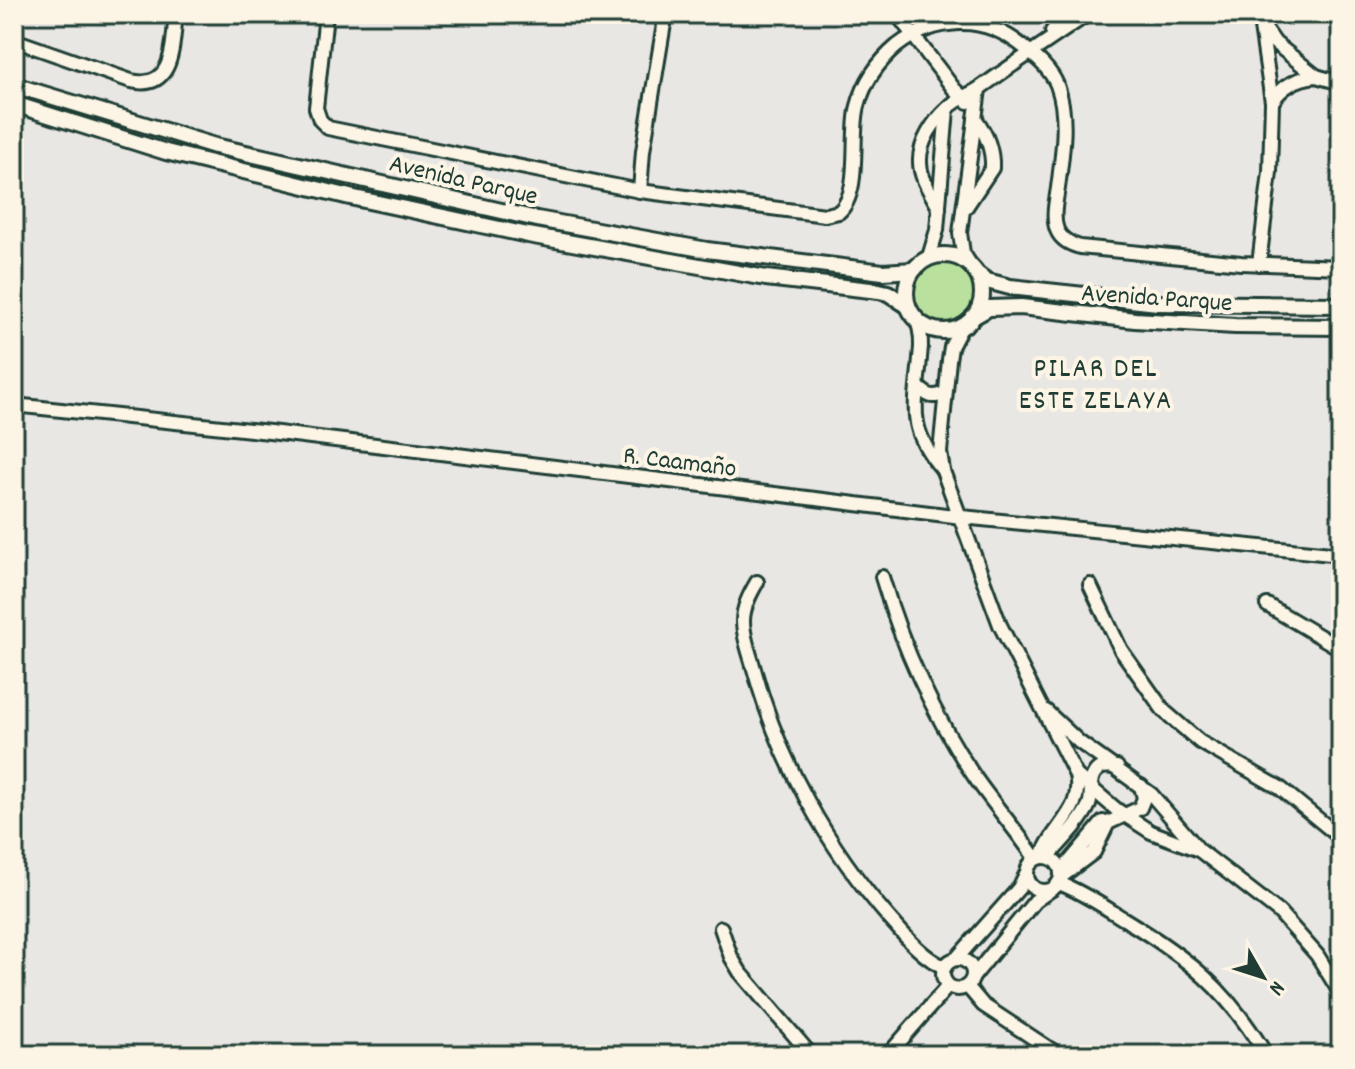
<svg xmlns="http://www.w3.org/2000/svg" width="1355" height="1069" font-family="Dekko,sans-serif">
<rect width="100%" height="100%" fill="#e9e7e4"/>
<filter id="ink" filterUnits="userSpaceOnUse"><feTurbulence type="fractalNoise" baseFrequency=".0125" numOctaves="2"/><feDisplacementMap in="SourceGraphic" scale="16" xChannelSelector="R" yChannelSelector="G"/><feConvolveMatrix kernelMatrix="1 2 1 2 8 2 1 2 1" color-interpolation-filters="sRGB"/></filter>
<g filter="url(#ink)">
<circle fill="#b9e19d" stroke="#6c8f68" stroke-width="2" cx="945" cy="291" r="32"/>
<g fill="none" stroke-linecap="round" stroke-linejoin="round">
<g stroke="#1f3d34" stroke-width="18">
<g id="minor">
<path d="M326,14L316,108L320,120L328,128L640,191L825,215L839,212C862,192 850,135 858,106C864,83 878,62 897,46C915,32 936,24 959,23C985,22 1006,32 1025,48C1037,58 1051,70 1057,85C1069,117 1062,155 1058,188C1056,201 1052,217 1057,230C1061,240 1070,244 1080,247L1241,263L1341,267"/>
<polyline points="658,14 664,24 667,14"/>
<polyline points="897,14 954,89 968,102"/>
<path d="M1255,14L1275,43L1316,76C1297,78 1282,86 1272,102L1261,27"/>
<polyline points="1052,31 1070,14"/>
<path d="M14,40L131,81C175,91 172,44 176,14"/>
<polyline points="1316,76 1341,83"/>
<polyline points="640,191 643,151 664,24"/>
<path d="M966,207L992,168C993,149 986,133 975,118"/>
<path d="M939,208C932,194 920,179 920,162C919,142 934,121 948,108C957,99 969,95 980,88C1015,63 1052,38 1088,14"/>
<polyline points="929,257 937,230 947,109"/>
<polyline points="970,264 963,253 960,233 979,89"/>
<polyline points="1259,264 1270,172 1272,102"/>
<path d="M917,321C922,333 922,344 920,358C916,407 906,427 942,469"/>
<polyline points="962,326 951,347 949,360 940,452 943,471 1000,625 1076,775 1117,810 1151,832 1199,850"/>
<path d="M918,387C928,396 932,399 945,393"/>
<polyline points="14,405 270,432 962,517 1341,555"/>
<path d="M882,577C903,648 934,717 976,779C995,806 1017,831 1035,858"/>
<path d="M757,582C750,594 743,607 743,621C743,637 750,654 754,669C779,761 827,847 890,919C906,937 922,957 944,967"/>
<polyline points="1090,585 1121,650 1164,711 1200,742 1280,788 1341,838"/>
<polyline points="1267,605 1341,649"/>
<polyline points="1046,711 1079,742 1151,794 1199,850 1279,912 1317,955 1341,994"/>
<path d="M1042,856C1053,825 1084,811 1076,775"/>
<circle cx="1044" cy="874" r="17"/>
<path d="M1048,857C1062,841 1080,824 1089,805C1093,795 1088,783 1094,774C1099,765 1108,766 1117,767"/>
<polyline points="1066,866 1103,822"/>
<polyline points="1061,877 1094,852 1108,823 1140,808 1144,798 1141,786"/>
<path d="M1059,883C1082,892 1103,906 1124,919C1188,958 1227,989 1266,1055"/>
<polyline points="721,928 731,957 740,972 811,1055"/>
<circle cx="958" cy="974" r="15"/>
<polyline points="956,959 1019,888 1026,874"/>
<polyline points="973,977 1035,901 1049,891"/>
<polyline points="967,986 983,1005 1059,1055"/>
<polyline points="888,1055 948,986"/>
</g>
</g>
<g stroke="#1f3d34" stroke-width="20">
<g id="tertiary">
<polyline points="14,85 215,146 537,219 707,250 883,272 913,270"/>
<polyline points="14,104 166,152 350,197 528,235 766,278 879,291 888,293 908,306"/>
<circle cx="944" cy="293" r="38"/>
<polyline points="976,273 987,281 1010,287 1158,303 1341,305"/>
<polyline points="973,317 989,308 1021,307 1135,320 1235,326 1341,327"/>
</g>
</g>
<use href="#minor" stroke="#fcf5e5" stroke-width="12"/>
<use href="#tertiary" stroke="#fcf5e5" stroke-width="14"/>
</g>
</g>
<g text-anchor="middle" stroke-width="8" stroke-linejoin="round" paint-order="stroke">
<g font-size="26" fill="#1f3d34" stroke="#fcf5e5">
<text transform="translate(464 178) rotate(13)" y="9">Avenida Parque</text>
<text transform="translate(1157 296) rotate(4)" y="9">Avenida Parque</text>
<text transform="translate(680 460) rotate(7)" y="9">R. Caamaño</text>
</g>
<g font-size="28" letter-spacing="2" fill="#1f3d34" stroke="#fcf5e5">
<text x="1096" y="376">PILAR DEL<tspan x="1096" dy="32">ESTE ZELAYA</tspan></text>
</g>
</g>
<rect width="1355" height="1069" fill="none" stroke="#fcf5e5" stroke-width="48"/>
<rect x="24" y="24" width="1307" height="1021" fill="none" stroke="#1f3d34" stroke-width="3" filter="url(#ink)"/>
<g transform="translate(1263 977) rotate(129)" stroke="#fcf5e5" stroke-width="6" paint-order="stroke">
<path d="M0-6L14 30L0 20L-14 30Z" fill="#1f3d34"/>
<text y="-12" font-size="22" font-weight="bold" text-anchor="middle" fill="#1f3d34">N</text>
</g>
</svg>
